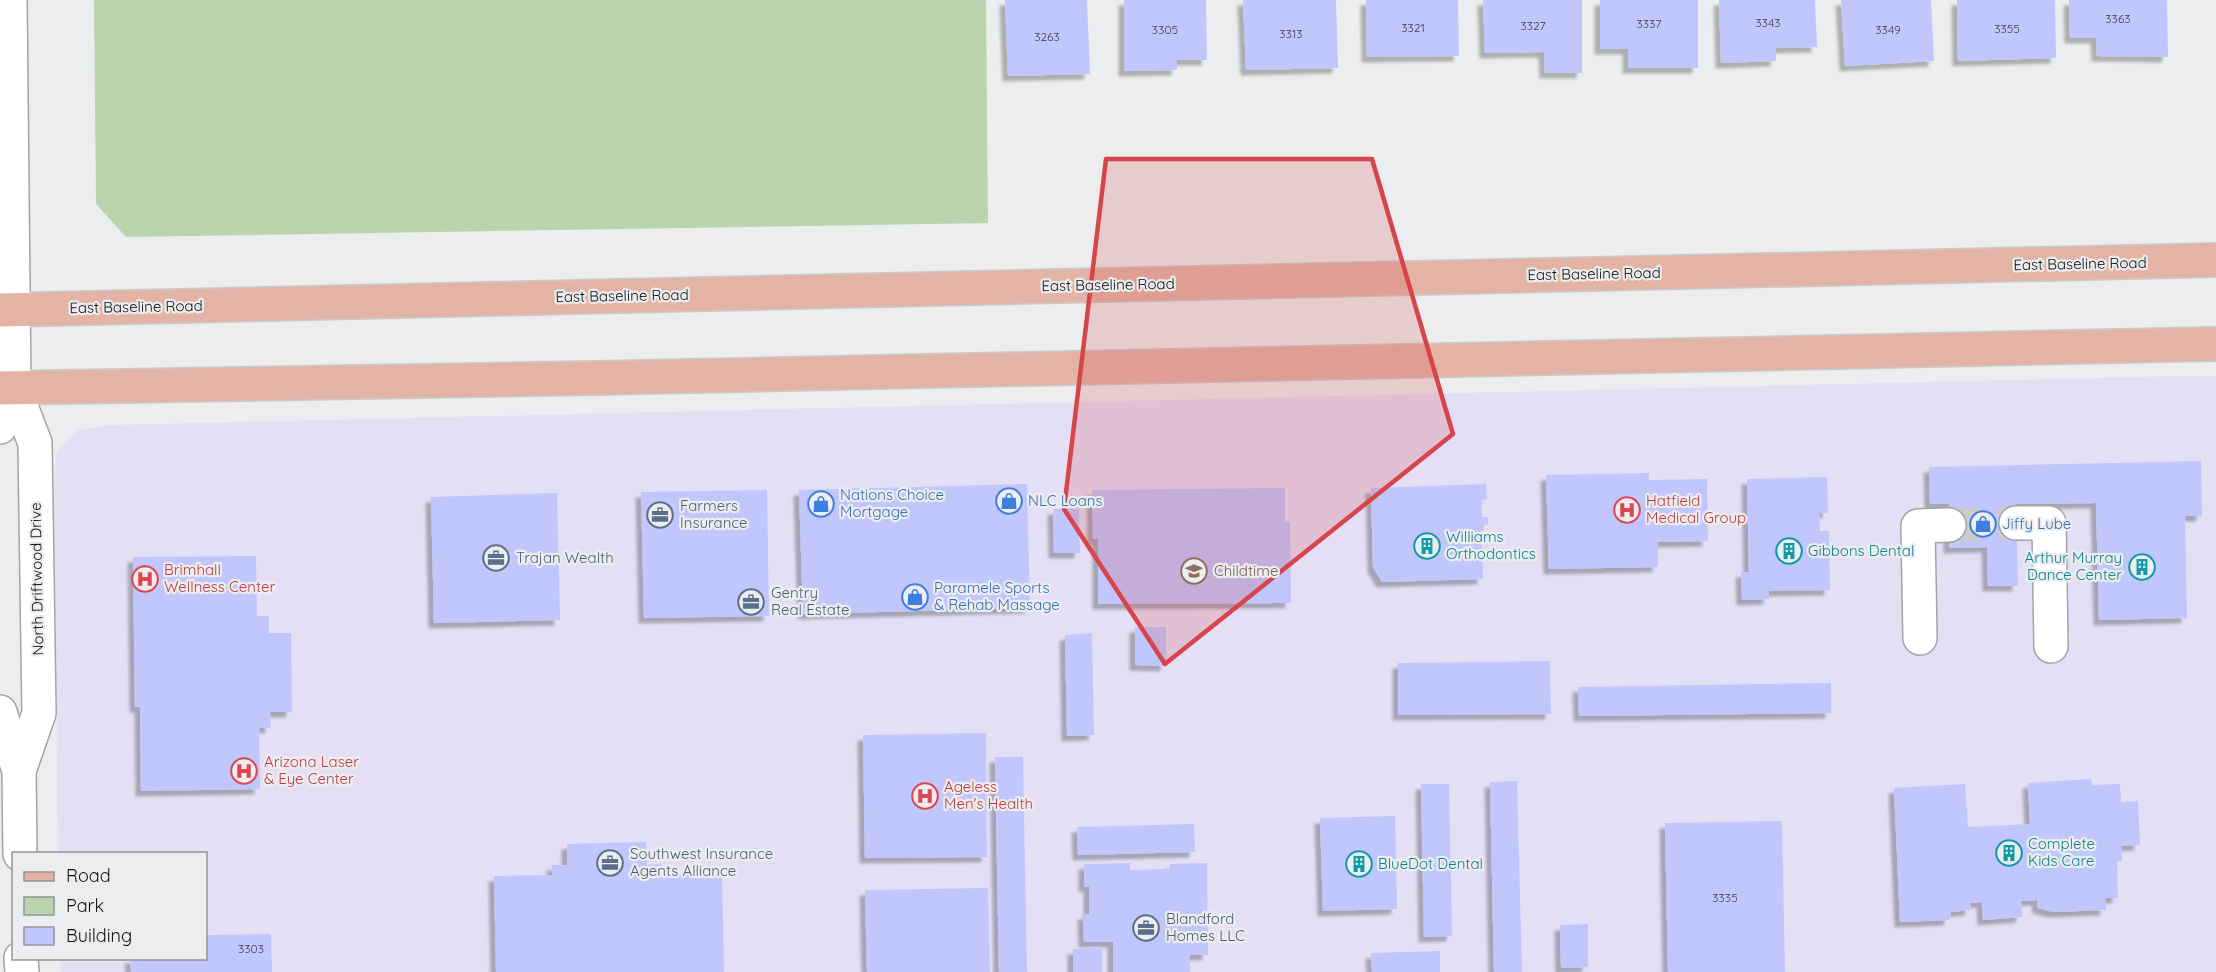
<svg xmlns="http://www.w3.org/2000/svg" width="2216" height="972" font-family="Quicksand,sans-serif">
<defs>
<filter id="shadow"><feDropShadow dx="-5.5" dy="5.5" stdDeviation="1.5" flood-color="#0004"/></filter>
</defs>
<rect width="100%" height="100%" fill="#ecedee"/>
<polygon fill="#e5dff5" points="2179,376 2216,376 2216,972 61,972 60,959 206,958 206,854 58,853 54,487 57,452 77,430 113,425"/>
<polygon fill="#b8d5ae" points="94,0 986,0 988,223 126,237 96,204"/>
<g fill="#c1c7fd" filter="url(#shadow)">
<polygon points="1005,0 1087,0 1090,74 1008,76"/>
<polygon points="1124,0 1206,0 1207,60 1177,60 1177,70 1124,71"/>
<polygon points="1243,0 1336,0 1338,68 1246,70"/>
<polygon points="1366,0 1458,0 1459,56 1367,57"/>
<polygon points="1483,0 1582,0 1582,73 1545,73 1544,52 1485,53"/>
<polygon points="1600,0 1698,0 1698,68 1628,68 1628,49 1600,49"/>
<polygon points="1719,0 1815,0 1817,47 1776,48 1776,61 1721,63"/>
<polygon points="1841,0 1931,0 1934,61 1845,66"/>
<polygon points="1957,0 2055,0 2056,58 1958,61"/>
<polygon points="2069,0 2167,0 2168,57 2097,56 2096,38 2070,38"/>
<polygon points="2201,461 2202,516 2185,516 2187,618 2099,620 2096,503 2016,504 2018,586 1988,586 1987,547 1949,548 1949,504 1930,504 1929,467"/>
<polygon points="1649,473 1649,480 1707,479 1708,541 1658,542 1658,567 1549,569 1546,475"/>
<polygon points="1827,477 1828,513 1819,513 1820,531 1829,531 1830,590 1769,591 1769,599 1742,600 1741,572 1749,572 1747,479"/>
<polygon points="1027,484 1030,608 803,614 799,490"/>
<polygon points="1486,484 1487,499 1481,500 1482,517 1488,517 1488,525 1481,525 1483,579 1382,582 1373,567 1371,488"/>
<polygon points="1285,488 1285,522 1290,522 1291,603 1098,604 1098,539 1093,539 1092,490"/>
<polygon points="767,490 769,616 644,618 641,492"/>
<polygon points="557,493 560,620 434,623 431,497"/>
<polygon points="1053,509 1079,509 1080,553 1054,553"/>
<polygon points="256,556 257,616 269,616 269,633 291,633 292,712 270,712 271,728 259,728 260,789 141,791 140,707 135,707 133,557"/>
<polygon points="1135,627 1166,627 1166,666 1135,665"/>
<polygon points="1092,633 1094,735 1067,736 1065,635"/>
<polygon points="1550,661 1551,714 1398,715 1398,663"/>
<polygon points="1831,683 1831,713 1579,716 1578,687"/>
<polygon points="986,733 987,857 865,858 863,735"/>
<polygon points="995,757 1023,757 1027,972 999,972"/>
<polygon points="2091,779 2092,785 2120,784 2121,802 2138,801 2140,845 2121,846 2122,861 2117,861 2118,898 2105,898 2106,910 2053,912 2038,908 2037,900 2021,901 2022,917 1983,920 1982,902 1970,903 1971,910 1951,912 1949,920 1900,922 1894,788 1965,784 1968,827 2030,824 2028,783"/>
<polygon points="1517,781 1522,972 1494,972 1490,782"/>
<polygon points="1421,784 1449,784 1452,936 1424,937"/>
<polygon points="1395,816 1397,909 1323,911 1320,818"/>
<polygon points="1782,821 1785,972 1668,972 1665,823"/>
<polygon points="1194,824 1195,852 1078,855 1077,827"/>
<polygon points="646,842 647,865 661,864 662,875 722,874 724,972 496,972 494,876 552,875 552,865 567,865 567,844"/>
<polygon points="1130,863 1130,870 1170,869 1170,864 1207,863 1208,955 1190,955 1190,972 1113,972 1113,942 1084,942 1083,914 1089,914 1089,886 1084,887 1084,864"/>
<polygon points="988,888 990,972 867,972 865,890"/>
<polygon points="1588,924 1588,967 1561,968 1560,925"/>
<polygon points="271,934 272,972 131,972 130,958 206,958 206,935"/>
<polygon points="1102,947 1102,972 1073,972 1073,949"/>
<polygon points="1440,951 1440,972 1372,972 1371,953"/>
</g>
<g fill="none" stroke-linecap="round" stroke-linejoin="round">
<polyline stroke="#cbcccd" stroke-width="33" stroke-dasharray="33 16" stroke-linecap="butt" points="1949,525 2016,523"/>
<g stroke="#a4a4a5" stroke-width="36">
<g id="minor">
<polyline points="14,388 35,443 39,713 19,771"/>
<polyline points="0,427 14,388 10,0"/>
<polyline points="2016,523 2049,523 2051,646"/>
<polyline points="1920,638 1918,526 1949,525"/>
<polyline points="0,712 19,771 20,854"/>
<polyline points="21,958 22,972"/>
</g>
</g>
<g stroke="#cacacb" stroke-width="36">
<g id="major">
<polyline points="0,310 2216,260"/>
<polyline points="0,388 594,378 2216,344"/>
</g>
</g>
<use href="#minor" stroke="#fff" stroke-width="33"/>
<use href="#major" stroke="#e3b3a5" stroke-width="33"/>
</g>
<path fill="#d5454a" fill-opacity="0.2" stroke="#d5454a" stroke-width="4.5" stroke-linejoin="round" d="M1106,159H1372L1453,434L1165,664L1064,509Z"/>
<defs>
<g id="shop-ring" transform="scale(1.35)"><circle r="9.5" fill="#ecedee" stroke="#3f7fe0" stroke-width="1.5"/><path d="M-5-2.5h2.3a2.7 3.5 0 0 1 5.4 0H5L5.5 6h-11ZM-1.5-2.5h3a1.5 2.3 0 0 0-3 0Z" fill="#3f7fe0"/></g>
<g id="hospital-ring" transform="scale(1.35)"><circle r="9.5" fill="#ecedee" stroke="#e0444e" stroke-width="1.5"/><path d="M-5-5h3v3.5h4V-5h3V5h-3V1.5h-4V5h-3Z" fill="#e0444e"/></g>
<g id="office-ring" transform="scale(1.35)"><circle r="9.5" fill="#ecedee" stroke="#5c6f8a" stroke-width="1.5"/><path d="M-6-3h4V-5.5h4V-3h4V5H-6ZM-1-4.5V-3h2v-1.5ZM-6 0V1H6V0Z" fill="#5c6f8a"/></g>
<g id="building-ring" transform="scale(1.35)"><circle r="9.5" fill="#ecedee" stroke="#0f9aa8" stroke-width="1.5"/><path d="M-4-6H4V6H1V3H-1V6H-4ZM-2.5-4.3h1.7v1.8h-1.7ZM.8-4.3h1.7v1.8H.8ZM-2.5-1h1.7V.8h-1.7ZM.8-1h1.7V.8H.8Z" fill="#0f9aa8"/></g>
<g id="school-ring" transform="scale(1.35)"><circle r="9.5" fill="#ecedee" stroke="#8d6e63" stroke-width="1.5"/><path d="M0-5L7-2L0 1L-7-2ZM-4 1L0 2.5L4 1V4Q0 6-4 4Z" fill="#8d6e63"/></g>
</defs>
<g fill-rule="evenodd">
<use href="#shop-ring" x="1009" y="501"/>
<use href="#shop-ring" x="821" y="504"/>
<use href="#hospital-ring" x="1627" y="510"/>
<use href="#office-ring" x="660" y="515"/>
<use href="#shop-ring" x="1983" y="524"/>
<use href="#building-ring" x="1427" y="546"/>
<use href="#building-ring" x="1789" y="551"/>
<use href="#office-ring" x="496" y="558"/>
<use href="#building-ring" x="2142" y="567"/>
<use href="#school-ring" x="1194" y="571"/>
<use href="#hospital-ring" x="145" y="579"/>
<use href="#shop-ring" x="915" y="597"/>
<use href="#office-ring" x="751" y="602"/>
<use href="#hospital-ring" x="244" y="771"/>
<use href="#hospital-ring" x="925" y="796"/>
<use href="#building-ring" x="2009" y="853"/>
<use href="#office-ring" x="610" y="863"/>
<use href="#building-ring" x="1359" y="864"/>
<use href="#office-ring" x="1146" y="928"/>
</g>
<g text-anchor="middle" stroke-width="4.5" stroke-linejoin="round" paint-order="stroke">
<g font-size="12" fill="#3c3e4c">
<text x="2118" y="23">3363</text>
<text x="1768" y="27">3343</text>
<text x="1649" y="28">3337</text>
<text x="1533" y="30">3327</text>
<text x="1413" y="32">3321</text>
<text x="2007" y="33">3355</text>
<text x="1165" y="34">3305</text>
<text x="1888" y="34">3349</text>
<text x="1291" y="38">3313</text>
<text x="1047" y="41">3263</text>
<text x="1725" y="902">3335</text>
<text x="251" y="953">3303</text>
</g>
<g font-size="15" fill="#101011" stroke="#ecedee">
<text transform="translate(2080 264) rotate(-1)" y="5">East Baseline Road</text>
<text transform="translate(1594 274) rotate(-1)" y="5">East Baseline Road</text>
<text transform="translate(1108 285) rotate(-1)" y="5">East Baseline Road</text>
<text transform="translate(622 296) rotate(-1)" y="5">East Baseline Road</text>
<text transform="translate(136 307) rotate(-1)" y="5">East Baseline Road</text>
<text transform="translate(37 579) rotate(-91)" y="5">North Driftwood Drive</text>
</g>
<g font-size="15" fill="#366cbe" stroke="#ecedee" text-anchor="start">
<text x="840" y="500">Nations Choice<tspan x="840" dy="17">Mortgage</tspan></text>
<text x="1028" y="506">NLC Loans</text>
<text x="2002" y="529">Jiffy Lube</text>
<text x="934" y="593">Paramele Sports<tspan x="934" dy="17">&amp; Rehab Massage</tspan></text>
</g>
<g font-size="15" fill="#be3a42" stroke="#ecedee" text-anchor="start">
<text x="1646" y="506">Hatfield<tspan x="1646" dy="17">Medical Group</tspan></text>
<text x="164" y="575">Brimhall<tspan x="164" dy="17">Wellness Center</tspan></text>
<text x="264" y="767">Arizona Laser<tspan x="264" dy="17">&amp; Eye Center</tspan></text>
<text x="944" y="792">Ageless<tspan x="944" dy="17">Men's Health</tspan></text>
</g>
<g font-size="15" fill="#4e5e75" stroke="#ecedee" text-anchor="start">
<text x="680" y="511">Farmers<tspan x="680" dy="17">Insurance</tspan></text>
<text x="516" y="563">Trajan Wealth</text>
<text x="771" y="598">Gentry<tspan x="771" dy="17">Real Estate</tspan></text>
<text x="630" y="859">Southwest Insurance<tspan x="630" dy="17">Agents Alliance</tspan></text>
<text x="1166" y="924">Blandford<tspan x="1166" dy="17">Homes LLC</tspan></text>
</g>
<g font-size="15" fill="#0d838f" stroke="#ecedee" text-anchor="start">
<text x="1446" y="542">Williams<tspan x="1446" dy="17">Orthodontics</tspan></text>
<text x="1808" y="556">Gibbons Dental</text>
<text x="2122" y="563" text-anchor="end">Arthur Murray<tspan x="2122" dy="17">Dance Center</tspan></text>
<text x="2028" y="849">Complete<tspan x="2028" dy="17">Kids Care</tspan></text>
<text x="1378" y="869">BlueDot Dental</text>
</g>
<g font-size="15" fill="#785e54" stroke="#ecedee" text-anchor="start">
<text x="1214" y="576">Childtime</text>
</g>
</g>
<rect x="12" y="852" width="195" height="108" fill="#ecedee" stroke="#949596" stroke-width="1.5"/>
<rect x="24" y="872" width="30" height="9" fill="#e3b3a5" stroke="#949596" stroke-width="1.5"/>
<text x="66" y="882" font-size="18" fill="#101011">Road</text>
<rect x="24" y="897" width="30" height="18" fill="#b8d5ae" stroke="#949596" stroke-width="1.5"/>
<text x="66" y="912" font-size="18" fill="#101011">Park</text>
<rect x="24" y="927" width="30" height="18" fill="#c1c7fd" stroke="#949596" stroke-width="1.5"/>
<text x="66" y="942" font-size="18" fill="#101011">Building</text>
</svg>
